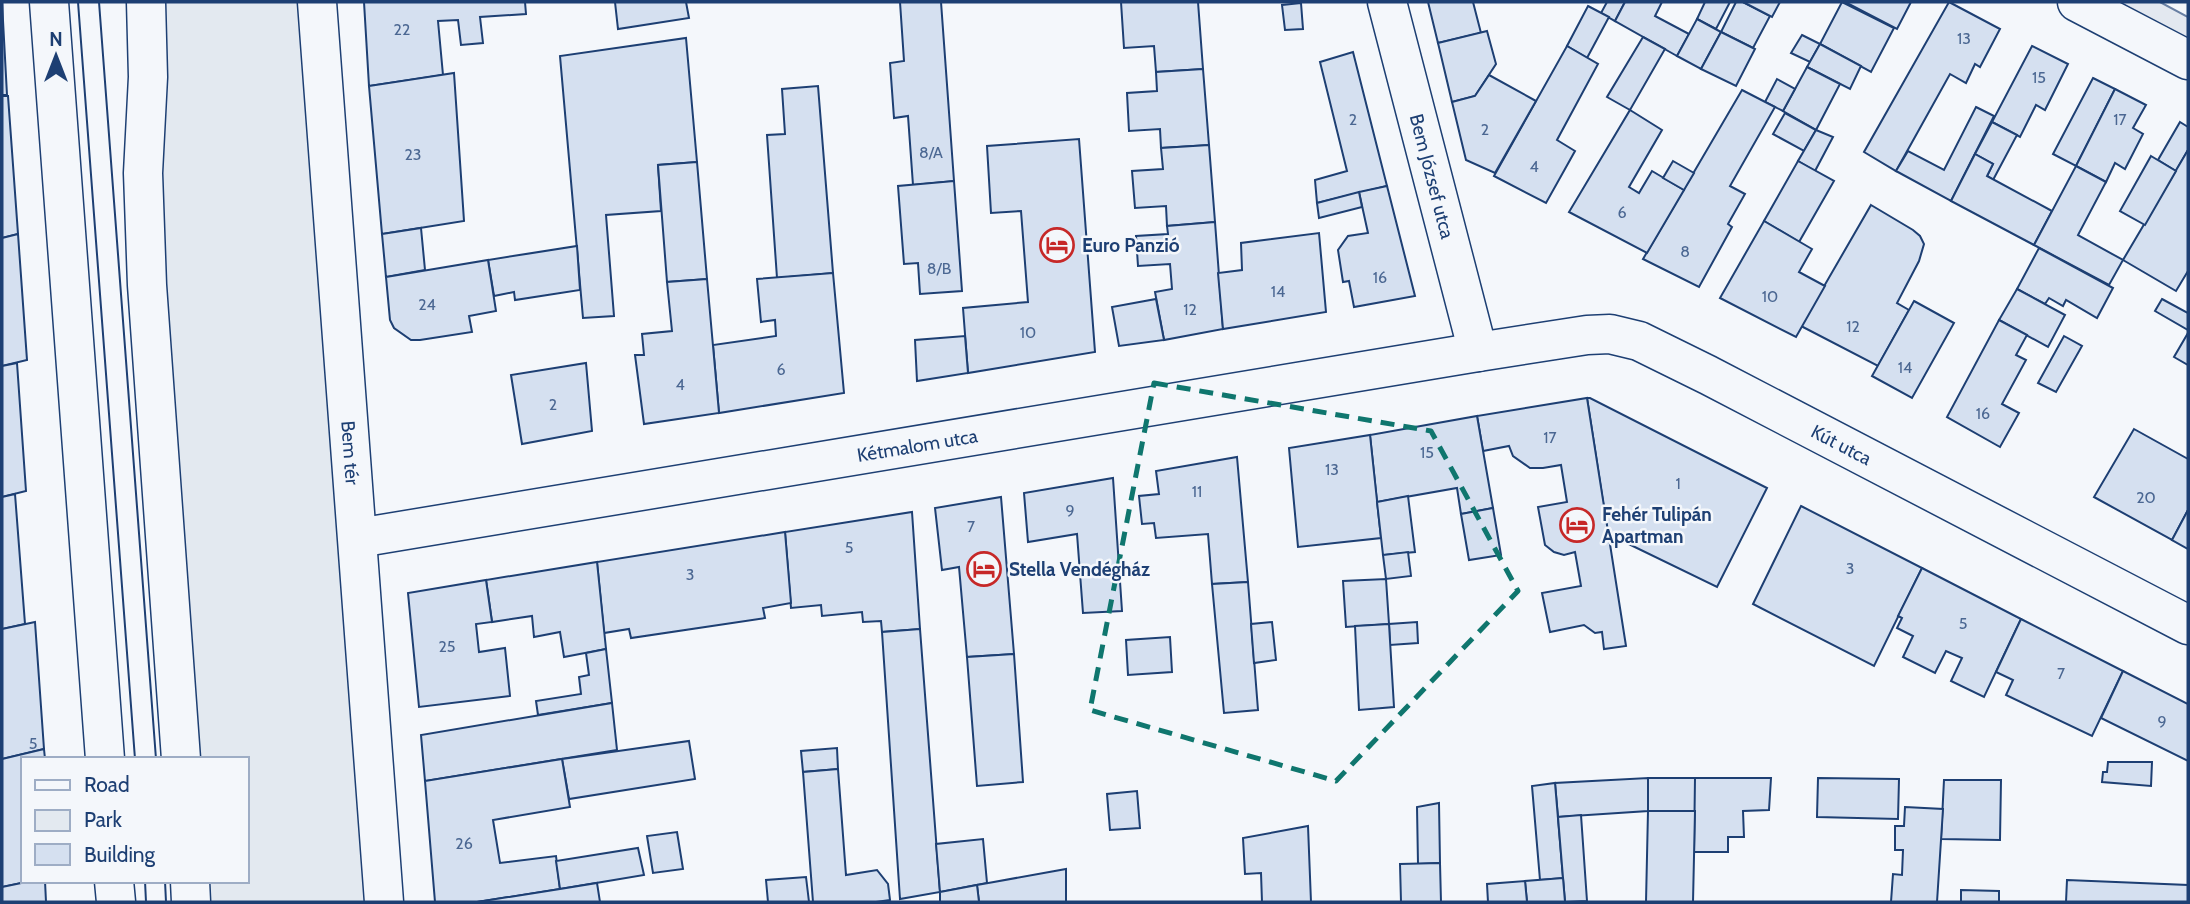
<svg xmlns="http://www.w3.org/2000/svg" width="2190" height="904" font-family="Cabin,sans-serif">
<rect width="100%" height="100%" fill="#f4f7fb"/>
<polygon fill="#e3e9f0" stroke="#687fa3" stroke-width="2" points="146,2 317,2 384,902 191,902 190,881 247,881 247,759 181,759"/>
<polygon fill="#e3e8f0" stroke="#687fa3" stroke-width="2" points="2115,2 2160,2 2188,17 2188,41"/>
<g fill="#d5e0f0" stroke="#1d3f73" stroke-width="2">
<polygon points="2,2 7,95 2,95"/>
<polygon points="364,2 525,2 526,14 480,17 483,43 461,45 458,20 438,21 443,75 369,86"/>
<polygon points="615,2 686,2 689,18 618,29"/>
<polygon points="900,2 941,2 954,181 913,185 908,116 894,118 890,63 904,61"/>
<polygon points="1121,2 1198,2 1203,69 1156,72 1154,46 1124,48"/>
<polygon points="1428,2 1473,2 1481,33 1438,43"/>
<polygon points="1607,2 1625,2 1615,21 1601,13"/>
<polygon points="1625,2 1662,2 1655,16 1689,34 1677,56 1615,21"/>
<polygon points="1705,2 1730,2 1716,29 1697,19"/>
<polygon points="1736,2 1743,2 1770,16 1753,48 1721,32"/>
<polygon points="1743,2 1780,2 1772,17"/>
<polygon points="1842,2 1894,28 1871,72 1820,44"/>
<polygon points="1845,2 1911,2 1897,29"/>
<polygon points="1949,2 2000,29 1980,67 1975,64 1966,83 1950,74 1896,171 1864,152"/>
<polygon points="1301,3 1303,29 1285,30 1282,5"/>
<polygon points="1588,6 1609,17 1587,58 1567,46"/>
<polygon points="1697,19 1721,32 1701,69 1677,56"/>
<polygon points="1487,31 1496,64 1475,96 1452,102 1438,43"/>
<polygon points="1721,32 1755,49 1736,86 1701,69"/>
<polygon points="1802,35 1820,44 1810,62 1791,53"/>
<polygon points="1643,37 1665,49 1630,110 1607,97"/>
<polygon points="686,38 697,162 658,165 661,211 606,215 614,316 583,318 560,56"/>
<polygon points="1820,44 1861,66 1850,89 1807,67"/>
<polygon points="1567,46 1598,64 1557,140 1575,151 1546,203 1494,176"/>
<polygon points="2032,46 2068,64 2045,110 2036,105 2020,137 1992,122"/>
<polygon points="1353,52 1387,186 1317,203 1315,180 1347,171 1320,62"/>
<polygon points="1807,67 1840,84 1816,130 1783,111"/>
<polygon points="1203,69 1209,145 1161,148 1160,129 1129,131 1127,93 1157,91 1156,72"/>
<polygon points="454,73 464,221 382,234 369,86"/>
<polygon points="1489,75 1536,101 1495,173 1466,160 1452,102 1475,96"/>
<polygon points="2093,78 2115,89 2076,166 2053,154"/>
<polygon points="1777,79 1795,89 1783,111 1765,102"/>
<polygon points="818,86 833,273 777,278 767,135 785,134 782,89"/>
<polygon points="2115,89 2146,105 2133,128 2143,134 2125,169 2115,163 2106,182 2076,166"/>
<polygon points="1742,90 1775,107 1730,186 1745,194 1728,224 1732,227 1699,287 1643,259"/>
<polygon points="2,96 8,96 18,234 2,238"/>
<polygon points="1976,107 1994,116 1951,201 1896,171 1908,151 1944,170"/>
<polygon points="1630,110 1662,130 1629,187 1639,193 1652,171 1684,190 1647,253 1569,212"/>
<polygon points="1785,113 1816,130 1804,151 1773,134"/>
<polygon points="1992,122 2017,135 1993,180 1987,176 1993,164 1975,154"/>
<polygon points="2180,122 2188,127 2188,150 2176,171 2158,160"/>
<polygon points="1816,130 1833,137 1815,171 1798,161"/>
<polygon points="1079,139 1095,352 968,373 963,308 1028,302 1021,211 991,213 987,146"/>
<polygon points="1209,145 1215,222 1167,226 1166,206 1135,208 1132,171 1163,169 1161,148"/>
<polygon points="2188,150 2188,271 2176,291 2123,260"/>
<polygon points="1975,154 1993,164 1987,176 2052,211 2034,245 1951,201"/>
<polygon points="2151,156 2176,171 2145,225 2120,211"/>
<polygon points="1673,161 1694,173 1684,190 1663,178"/>
<polygon points="1798,161 1834,181 1799,242 1764,221"/>
<polygon points="697,162 707,279 667,282 658,165"/>
<polygon points="2076,166 2106,182 2078,235 2123,260 2109,285 2034,245"/>
<polygon points="954,181 962,291 920,294 918,263 904,264 898,186"/>
<polygon points="1387,186 1415,296 1354,307 1349,281 1343,282 1338,250 1348,236 1368,233 1359,192"/>
<polygon points="1359,192 1362,207 1319,218 1317,203"/>
<polygon points="1871,205 1913,230 1920,236 1924,244 1919,261 1897,303 1909,310 1878,366 1801,326"/>
<polygon points="1764,221 1812,249 1799,272 1825,286 1796,337 1720,298"/>
<polygon points="1215,222 1223,329 1164,340 1155,292 1172,289 1170,264 1138,266 1136,236 1168,234 1167,226"/>
<polygon points="421,228 425,270 386,277 382,234"/>
<polygon points="1319,233 1326,312 1223,329 1218,273 1242,270 1241,243"/>
<polygon points="18,234 27,360 2,366 2,238"/>
<polygon points="577,246 580,290 515,300 514,292 494,296 488,260"/>
<polygon points="2039,248 2113,288 2097,318 2066,300 2063,306 2049,298 2045,304 2017,289"/>
<polygon points="488,260 496,311 469,316 472,332 420,340 411,340 394,328 390,320 386,277"/>
<polygon points="833,273 844,393 719,413 713,345 776,336 775,320 761,322 757,279"/>
<polygon points="707,279 719,413 644,424 635,355 644,355 642,334 672,331 667,282"/>
<polygon points="2017,289 2065,315 2048,347 1999,320"/>
<polygon points="1156,299 1164,340 1119,346 1112,307"/>
<polygon points="2162,299 2188,313 2188,330 2155,311"/>
<polygon points="1914,301 1954,323 1912,398 1872,376"/>
<polygon points="1999,320 2027,335 2016,355 2026,360 2002,404 2019,413 2000,447 1947,417"/>
<polygon points="2188,333 2188,365 2174,357"/>
<polygon points="965,336 968,373 917,381 915,340"/>
<polygon points="2064,336 2082,346 2056,392 2038,383"/>
<polygon points="17,363 26,491 2,497 2,366"/>
<polygon points="586,363 592,431 522,444 511,375"/>
<polygon points="1587,398 1590,398 1767,488 1717,587 1608,534"/>
<polygon points="1587,398 1626,646 1604,649 1602,632 1595,633 1584,625 1550,632 1542,593 1581,586 1575,552 1564,555 1554,552 1545,545 1538,507 1567,502 1561,465 1543,468 1530,468 1513,456 1509,446 1483,451 1477,416"/>
<polygon points="1477,416 1493,508 1461,514 1457,488 1377,502 1370,435"/>
<polygon points="2134,429 2188,459 2188,510 2172,540 2094,497"/>
<polygon points="1370,435 1381,538 1298,547 1289,448"/>
<polygon points="1237,457 1248,582 1212,584 1208,534 1156,538 1154,523 1142,524 1139,496 1159,494 1156,471"/>
<polygon points="1113,478 1122,611 1083,613 1077,534 1028,542 1024,493"/>
<polygon points="15,494 25,624 2,629 2,497"/>
<polygon points="1408,496 1415,552 1383,555 1377,502"/>
<polygon points="1001,497 1014,654 967,657 959,567 942,570 935,508"/>
<polygon points="1801,506 1922,568 1874,666 1753,604"/>
<polygon points="1493,508 1501,555 1469,560 1461,514"/>
<polygon points="2188,510 2188,549 2172,540"/>
<polygon points="912,512 920,629 882,632 881,621 863,622 862,612 822,616 821,605 791,608 785,532"/>
<polygon points="785,532 791,603 763,608 765,618 631,638 629,629 604,633 597,562"/>
<polygon points="1408,552 1411,576 1386,579 1383,555"/>
<polygon points="597,562 606,649 564,657 560,632 534,637 532,616 492,622 486,580"/>
<polygon points="1922,568 2021,619 1984,697 1951,681 1962,658 1946,651 1935,673 1903,657 1913,636 1897,628 1902,618 1898,616"/>
<polygon points="1386,579 1389,624 1346,627 1343,581"/>
<polygon points="486,580 492,622 476,624 479,652 505,648 510,696 419,707 408,593"/>
<polygon points="1248,582 1258,710 1224,713 1212,584"/>
<polygon points="2021,619 2123,671 2092,736 2006,695 2013,680 1996,672"/>
<polygon points="35,622 44,749 2,759 2,629"/>
<polygon points="1272,622 1276,660 1254,663 1251,624"/>
<polygon points="1417,622 1418,643 1390,645 1389,624"/>
<polygon points="1389,624 1394,707 1359,710 1355,626"/>
<polygon points="920,629 940,892 900,899 882,632"/>
<polygon points="1170,637 1172,672 1128,675 1126,640"/>
<polygon points="606,649 612,703 538,715 536,701 581,694 579,677 589,675 586,653"/>
<polygon points="1014,654 1023,782 977,786 967,657"/>
<polygon points="2123,671 2188,704 2188,761 2101,718"/>
<polygon points="612,703 617,750 425,781 421,735"/>
<polygon points="689,741 695,779 569,799 562,759"/>
<polygon points="837,748 838,769 803,772 801,751"/>
<polygon points="44,749 45,759 23,759 23,881 31,881 2,887 2,759"/>
<polygon points="562,759 570,807 493,820 500,863 556,856 560,889 477,902 435,902 425,781"/>
<polygon points="2108,762 2152,762 2151,786 2102,782 2103,772 2107,772"/>
<polygon points="838,769 846,875 877,870 888,884 890,900 876,902 813,902 803,772"/>
<rect x="1648" y="778" width="47" height="33"/>
<polygon points="1648,778 1648,811 1558,817 1555,783"/>
<polygon points="1695,778 1771,778 1769,810 1743,811 1744,837 1728,837 1728,852 1694,852"/>
<polygon points="1818,778 1899,779 1898,819 1817,817"/>
<polygon points="1944,780 2001,780 2000,840 1941,839"/>
<polygon points="1555,783 1563,878 1540,880 1532,786"/>
<polygon points="1137,791 1140,828 1110,830 1107,794"/>
<polygon points="1439,803 1440,863 1418,864 1417,807"/>
<polygon points="1905,807 1943,809 1937,902 1891,902 1893,874 1902,875 1903,850 1895,850 1895,826 1904,826"/>
<polygon points="1648,811 1695,811 1693,902 1646,902"/>
<polygon points="1581,815 1587,901 1565,902 1558,817"/>
<polygon points="1308,826 1311,902 1262,902 1261,873 1245,874 1243,838"/>
<polygon points="677,832 683,869 653,873 647,836"/>
<polygon points="983,839 987,883 940,892 936,844"/>
<polygon points="638,848 644,875 560,889 556,861"/>
<polygon points="1440,863 1441,902 1401,902 1400,864"/>
<polygon points="1066,869 1066,902 979,902 977,885"/>
<polygon points="806,877 809,902 768,902 766,880"/>
<polygon points="1563,878 1565,902 1527,902 1525,881"/>
<polygon points="2067,880 2188,885 2188,902 2066,902"/>
<polygon points="31,881 45,881 46,902 2,902 2,887"/>
<polygon points="1525,881 1527,902 1488,902 1487,884"/>
<polygon points="597,883 600,902 477,902 560,889"/>
<polygon points="977,885 979,902 940,902 940,892"/>
<polygon points="1961,890 1999,891 1999,902 1961,902"/>
</g>
<g fill="none" stroke-linecap="round" stroke-linejoin="round">
<g stroke="#1d3f73" stroke-width="41">
<g id="minor">
<polyline points="49,2 105,759"/>
<polyline points="146,2 148,77 143,173 147,285 181,759"/>
<path id="s1" d="M317,2L384,902"/>
<path id="s2" d="M1387,2L1478,352"/>
<path id="s3" d="M358,538L1478,352L1587,335L1610,334L1639,341L1708,375L2188,625"/>
<polyline points="114,881 116,902"/>
<polyline points="190,881 191,902"/>
</g>
</g>
<g stroke="#1d3f73" stroke-width="41">
<polyline id="major" points="2077,2 2188,60"/>
</g>
<use href="#minor" stroke="#f4f7fb" stroke-width="38"/>
<use href="#major" stroke="#f4f7fb" stroke-width="38"/>
<g stroke="#1d3f73" stroke-width="2">
<polyline points="78,2 135,759"/>
<polyline points="99,2 156,759"/>
<polyline points="145,881 146,902"/>
<polyline points="165,881 166,902"/>
</g>
</g>
<path fill="none" stroke="#0f766e" stroke-width="5" stroke-dasharray="14 9" stroke-linejoin="round" d="M1154,383L1431,431L1518,591L1336,781L1090,710Z"/>
<defs>
<g id="hotel-ring" transform="scale(1.75)"><circle r="9.5" fill="#f4f7fb" stroke="#c62828" stroke-width="1.5"/><path d="M-6-4.5h1.5V1H6V5H4.5V3h-9V5H-6ZM-4 0a1.8 1.8 0 1 1 3.6 0ZM.5 0V-2.5h3Q6-2.5 6 0Z" fill="#c62828"/></g>
</defs>
<g fill-rule="evenodd">
<use href="#hotel-ring" x="1057" y="245"/>
<use href="#hotel-ring" x="1577" y="525"/>
<use href="#hotel-ring" x="984" y="569"/>
</g>
<g text-anchor="middle" stroke-width="5" stroke-linejoin="round" paint-order="stroke">
<g font-size="16" fill="#4b6792">
<text x="402" y="35">22</text>
<text x="1964" y="44">13</text>
<text x="2039" y="83">15</text>
<text x="1353" y="125">2</text>
<text x="2120" y="125">17</text>
<text x="1485" y="135">2</text>
<text x="931" y="158">8/A</text>
<text x="413" y="160">23</text>
<text x="1534" y="172">4</text>
<text x="1622" y="218">6</text>
<text x="1685" y="257">8</text>
<text x="939" y="274">8/B</text>
<text x="1380" y="283">16</text>
<text x="1278" y="297">14</text>
<text x="1770" y="302">10</text>
<text x="427" y="310">24</text>
<text x="1190" y="315">12</text>
<text x="1853" y="332">12</text>
<text x="1028" y="338">10</text>
<text x="1905" y="373">14</text>
<text x="781" y="375">6</text>
<text x="680" y="390">4</text>
<text x="553" y="410">2</text>
<text x="1983" y="419">16</text>
<text x="1550" y="443">17</text>
<text x="1427" y="458">15</text>
<text x="1332" y="475">13</text>
<text x="1678" y="489">1</text>
<text x="1197" y="497">11</text>
<text x="2146" y="503">20</text>
<text x="1070" y="516">9</text>
<text x="971" y="532">7</text>
<text x="849" y="553">5</text>
<text x="1850" y="574">3</text>
<text x="690" y="580">3</text>
<text x="1963" y="629">5</text>
<text x="447" y="652">25</text>
<text x="2061" y="679">7</text>
<text x="2162" y="727">9</text>
<text x="33" y="749">5</text>
<text x="464" y="849">26</text>
</g>
<g font-size="19" fill="#1d3f73" stroke="#f4f7fb">
<text dy="7" stroke="none"><textPath href="#s2" startOffset="180">Bem József utca</textPath></text>
<text dy="7" stroke="none"><textPath href="#s3" startOffset="567">Kétmalom utca</textPath></text>
<text dy="7" stroke="none"><textPath href="#s3" startOffset="1526">Kút utca</textPath></text>
<text dy="7" stroke="none"><textPath href="#s1" startOffset="452">Bem tér</textPath></text>
</g>
<g font-size="19" font-weight="bold" fill="#1d3f73" stroke="#f4f7fb" text-anchor="start">
<text x="1082" y="252">Euro Panzió</text>
<text x="1602" y="521">Fehér Tulipán<tspan x="1602" dy="22">Apartman</tspan></text>
<text x="1009" y="576">Stella Vendégház</text>
</g>
</g>
<rect width="2190" height="904" fill="none" stroke="#1d3f73" stroke-width="7"/>
<rect x="21" y="757" width="228" height="126" fill="#f4f7fb" stroke="#9eadc5" stroke-width="2"/>
<rect x="35" y="780" width="35" height="10" fill="#f4f7fb" stroke="#9eadc5" stroke-width="2"/>
<text x="84" y="792" font-size="21" fill="#1d3f73">Road</text>
<rect x="35" y="810" width="35" height="21" fill="#e3e9f0" stroke="#9eadc5" stroke-width="2"/>
<text x="84" y="827" font-size="21" fill="#1d3f73">Park</text>
<rect x="35" y="844" width="35" height="21" fill="#d5e0f0" stroke="#9eadc5" stroke-width="2"/>
<text x="84" y="862" font-size="21" fill="#1d3f73">Building</text>
<g transform="translate(56 56)" stroke="#f4f7fb" stroke-width="5" paint-order="stroke">
<path d="M0-5L12 26L0 18L-12 26Z" fill="#1d3f73"/>
<text y="-10" font-size="19" font-weight="bold" text-anchor="middle" fill="#1d3f73">N</text>
</g>
</svg>
